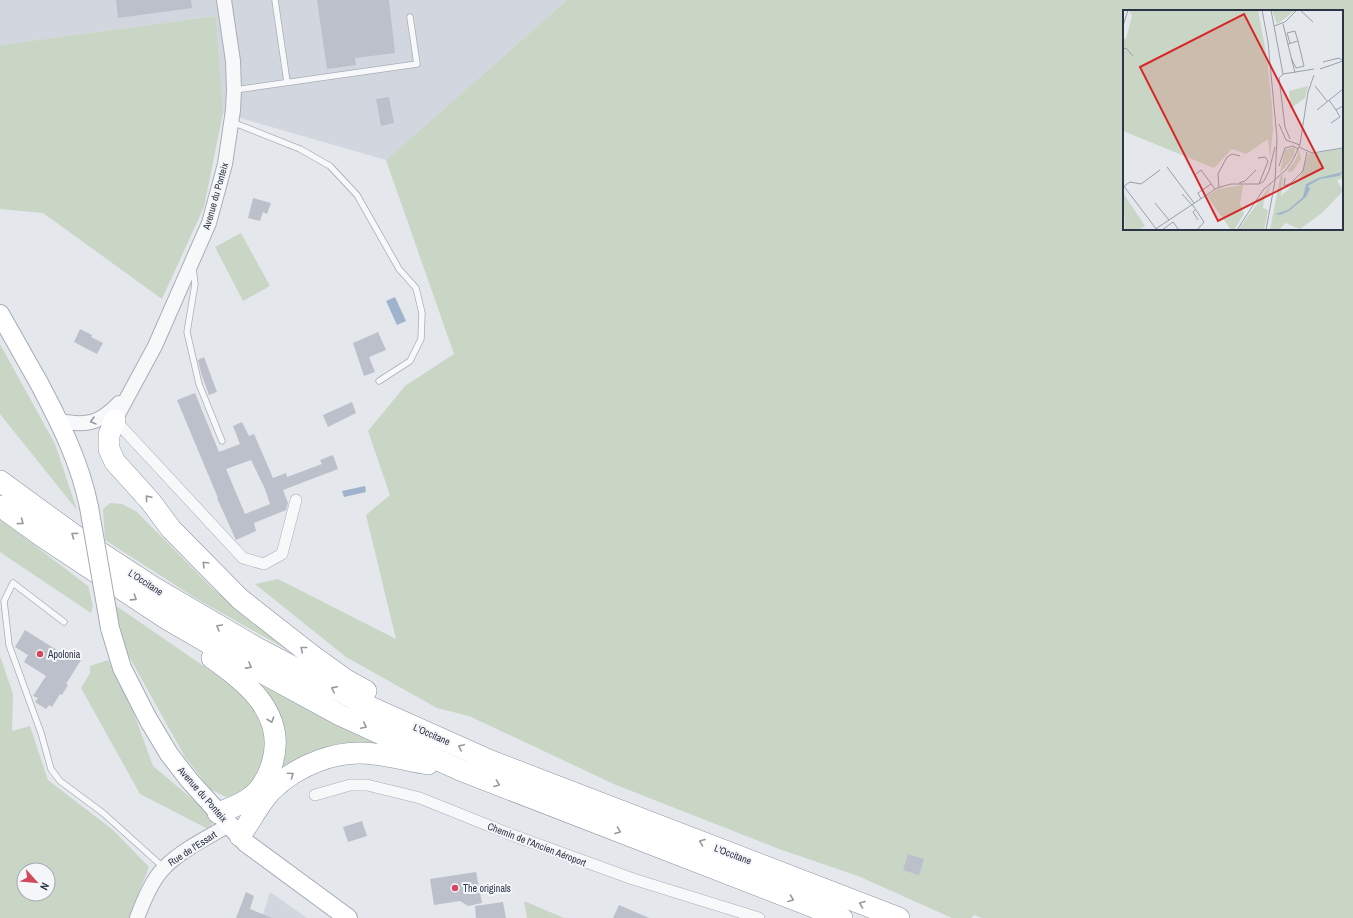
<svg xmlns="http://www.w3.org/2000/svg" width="1353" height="918" font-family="'Archivo Narrow',sans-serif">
<rect width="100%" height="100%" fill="#e4e7ec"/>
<g fill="#d2d6de">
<polygon points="0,0 567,0 386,160 223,113 216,16 0,45"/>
<polygon points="270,892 307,918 262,918"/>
</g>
<g fill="#c9d6c5" fill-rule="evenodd">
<path d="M567,0H1353V918H982L974,915L971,918H952L858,876L782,850L616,785L469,716L437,708L346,657L255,584L278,579L396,639L366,515L390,495L368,431L405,386L454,354L386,160ZM1124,11H1342V229H1124Z"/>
<polygon points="216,16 223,113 204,207 162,299 43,213 0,209 0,45"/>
<polygon points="241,233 270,286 243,301 215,247"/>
<polygon points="0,344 55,444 77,510 0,414"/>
<polygon points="110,503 122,504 137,512 212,588 258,625 316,666 197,599 105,540 103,509"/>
<polygon points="0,519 88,586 93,606 91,613 0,552"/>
<polygon points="115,605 247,696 269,731 264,772 243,798 228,798 210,789 185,757 126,651"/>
<path d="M0,656L13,694L12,731L30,726L48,780L113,830L149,867L129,918H0ZM24,870H48V894H24Z"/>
<polygon points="108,660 132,708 153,766 216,819 208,829 140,794 81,688 90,673 90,666"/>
<polygon points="251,680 392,752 272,783 283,750"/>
<polygon points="524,901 564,918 527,918"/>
</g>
<g fill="#9fb4cc">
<polygon points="395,297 406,321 397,325 386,301"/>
<polygon points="365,486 366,492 344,497 342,491"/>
</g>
<g fill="#bbc0ca" fill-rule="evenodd">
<polygon points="116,0 191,0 192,8 118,18"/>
<polygon points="317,0 389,0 395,53 355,58 356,65 327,69"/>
<polygon points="389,97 394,123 381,126 376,99"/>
<polygon points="253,198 271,203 267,214 263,212 260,221 248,218"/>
<polygon points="80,329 92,335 91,337 103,343 97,354 74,342"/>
<polygon points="378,332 386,350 369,357 375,372 364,376 353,343"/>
<polygon points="204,357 217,392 209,395 201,373 198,360"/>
<path d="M195,393L219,452L240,444L233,426L242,422L249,436L254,434L273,478L286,473L287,477L322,464L320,460L333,455L338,469L283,490L288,503L286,510L254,523L256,531L236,540L217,498H218L177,400ZM251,460L265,489L270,504L245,514L226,469Z"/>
<polygon points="352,402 356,413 328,427 323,415"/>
<polygon points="25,630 60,652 63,648 81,660 66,684 68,685 62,695 60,694 52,707 49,705 46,709 35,702 38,698 33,696 46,676 24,662 28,655 15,647"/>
<polygon points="362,821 367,836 348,842 343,827"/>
<polygon points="908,854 924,859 919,875 903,870"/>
<polygon points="476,872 482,903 468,906 460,901 434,905 430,879"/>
<polygon points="246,892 254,896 250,909 272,918 236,918"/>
<polygon points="503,902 506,918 476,918 475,906"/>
<polygon points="619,905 649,918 613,918"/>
</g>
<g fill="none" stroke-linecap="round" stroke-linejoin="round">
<g stroke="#a9aeb7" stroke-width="7">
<g id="service">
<polyline points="275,0 287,82"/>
<polyline points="235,90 417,64 410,17"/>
<polyline points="232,122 300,149 330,166 357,195 399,269 416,288 422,313 421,339 410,361 379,381"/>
<polyline points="193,268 195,284 187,332 199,384 222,441"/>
<polyline points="64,622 13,583 4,601 9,645 41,733 51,769 60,781 103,813 163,867"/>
</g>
</g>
<g stroke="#a9aeb7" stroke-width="12">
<g id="minor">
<polyline points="115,420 243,558 264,564 282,554 296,500"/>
<polyline points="315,795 350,785 367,785 420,798 512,835 633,879 759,918"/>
</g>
</g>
<g stroke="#a9aeb7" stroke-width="16">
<g id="tertiary">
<polyline points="115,420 155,346 209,223 225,164 233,110 234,90 233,61 224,0"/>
<path d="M59,421C87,426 99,424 119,403"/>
<path d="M137,918C143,902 152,879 165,867C180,851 210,836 229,825"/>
</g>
</g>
<g stroke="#a3abb8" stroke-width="20">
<g id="primary">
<path d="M0,314C13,337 26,360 39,383C60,423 80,462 89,507"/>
<polyline points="110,628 122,668 148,719 169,754 189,780 246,843 348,918"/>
</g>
</g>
<g stroke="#8b94a3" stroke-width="22">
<g id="motorway">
<polyline points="115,420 109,435 109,449 115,462 151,502 171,529 240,599 310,654 346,680 366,691"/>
<polyline points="0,481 81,540 153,587 257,648 368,706 491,761 899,918"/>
<polyline points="0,506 43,537 167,619 215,647 340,715 460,770 842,918"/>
<path d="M212,658C248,683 287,715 272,764C268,777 262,789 251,797C241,805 230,808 218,813"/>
<path d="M240,836C250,822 259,804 271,791C297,765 337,749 374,754C392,756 410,761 428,764"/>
</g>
</g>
<use href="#service" stroke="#f7f8fa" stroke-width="5.5"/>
<use href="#minor" stroke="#f7f8fa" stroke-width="11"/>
<use href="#tertiary" stroke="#f7f8fa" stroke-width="14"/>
<use href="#primary" stroke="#fff" stroke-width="18"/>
<use href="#motorway" stroke="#fff" stroke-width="21"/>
<g stroke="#a3abb8" stroke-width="20" stroke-linecap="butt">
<polyline id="primary-bridge" points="89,507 110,628"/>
</g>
<use href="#primary-bridge" stroke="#fff" stroke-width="18"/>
</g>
<defs><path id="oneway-chevron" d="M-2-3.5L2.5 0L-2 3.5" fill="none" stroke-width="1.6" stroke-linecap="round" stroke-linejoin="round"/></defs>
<use stroke="#9196a0" href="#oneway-chevron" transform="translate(93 421) rotate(165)"/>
<g stroke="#959aa2">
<use href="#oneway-chevron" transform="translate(148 498) rotate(-131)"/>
<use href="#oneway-chevron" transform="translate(21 522) rotate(37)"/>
<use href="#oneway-chevron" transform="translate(74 535) rotate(-144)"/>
<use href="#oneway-chevron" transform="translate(205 564) rotate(-135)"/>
<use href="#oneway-chevron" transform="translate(134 598) rotate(33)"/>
<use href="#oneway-chevron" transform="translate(219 627) rotate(-150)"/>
<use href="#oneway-chevron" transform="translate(303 649) rotate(-141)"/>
<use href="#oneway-chevron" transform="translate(249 666) rotate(28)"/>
<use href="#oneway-chevron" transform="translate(334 689) rotate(-154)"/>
<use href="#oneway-chevron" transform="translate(271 720) rotate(71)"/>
<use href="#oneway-chevron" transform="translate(364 726) rotate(25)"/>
<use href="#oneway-chevron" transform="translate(461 747) rotate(-155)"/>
<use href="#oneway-chevron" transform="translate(291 775) rotate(-35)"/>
<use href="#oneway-chevron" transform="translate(497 784) rotate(21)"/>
<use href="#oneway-chevron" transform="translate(618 831) rotate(21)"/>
<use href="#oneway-chevron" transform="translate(702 842) rotate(-159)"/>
<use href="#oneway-chevron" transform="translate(791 899) rotate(21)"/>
<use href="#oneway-chevron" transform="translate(862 904) rotate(-159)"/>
</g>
<g fill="#d1495b" stroke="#f4f6f9" stroke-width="1.5">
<circle cx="40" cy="654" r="4"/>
<circle cx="455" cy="888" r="4"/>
</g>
<g text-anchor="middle" stroke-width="4" stroke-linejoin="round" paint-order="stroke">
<g font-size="10" fill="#2b3445" stroke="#f4f6f9">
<text transform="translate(215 196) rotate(-74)" y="4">Avenue du Ponteix</text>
<text transform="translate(146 582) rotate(33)" y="4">L'Occitane</text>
<text transform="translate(432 734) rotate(24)" y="4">L'Occitane</text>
<text transform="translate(203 794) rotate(49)" y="4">Avenue du Ponteix</text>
<text transform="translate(537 844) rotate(21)" y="4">Chemin de l'Ancien Aéroport</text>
<text transform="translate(192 848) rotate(-33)" y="4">Rue de l'Essart</text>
<text transform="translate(733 854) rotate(21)" y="4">L'Occitane</text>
</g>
<g font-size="10" fill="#2b3445" stroke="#f4f6f9" text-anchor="start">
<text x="48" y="658">Apolonia</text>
<text x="463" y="892">The originals</text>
</g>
</g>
<g transform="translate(1123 10)">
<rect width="220" height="220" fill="#e4e7ec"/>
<path d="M6,0H135L144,48L149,96L150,120L147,148L145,129L123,144L109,139L91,158L0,121V28L3,29L9,6ZM149,0H173L154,14ZM185,76L182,88L167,99L166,81ZM172,137L171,146L157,163L162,140ZM176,139L178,149L169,162H166L164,161L173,149ZM220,139V168L214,170L220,181L199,203L177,219L162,213L156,220H147L157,167L160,165L158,186L177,168L185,144ZM149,173L141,190L140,198L145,200L141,220H115ZM120,175L117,194L121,204L111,220H108L84,186L95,179ZM0,183L22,216L16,220H2Z" fill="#c9d6c5"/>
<path d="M220,162L216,166L197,169L185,176L187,179L183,187L166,201L157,205L152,204L165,200L180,187L183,174L195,168Z" fill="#9fb4cc"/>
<path fill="none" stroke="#9a9fa9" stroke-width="1" d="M139,0L145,32L154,128L152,171L143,220M148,0L160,64M177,0L190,12M160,14L172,63M0,16L5,0M151,16L162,12L174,0M167,33L164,23L172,21L175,31M165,34L175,31L181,56L173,58L168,48M0,39L3,38L10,46M200,52L216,48L220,51M197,59L220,51M192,76L204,91M206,90L213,100L220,96M194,100L220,79M208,113L217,107L213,100M156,114L163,130L177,135M167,129L162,117L156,68L160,64L191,59M176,137L189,143L220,138M156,156L162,138L170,136L175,139M44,157L71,193M73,164L78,160L92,179M162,168L161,176L168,173L180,161L184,142M116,173L122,171L133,160M136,174L141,171L146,161L152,137M0,175L34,220M1,176L7,172L18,174L37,160M96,178L95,164L104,147L109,144L117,146M59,184L69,195M78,189L75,183L88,174M32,193L46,210M69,194L81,212L74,220M72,200L70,202L75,210M31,220L94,178L108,174H136L145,151L142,147L135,148M39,220L50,212L56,220M114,220L140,180L163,160L171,148L177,134L185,82L191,65"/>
<path fill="#d62828" fill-opacity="0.15" stroke="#d62828" stroke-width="2" d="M121,4L200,158L95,211L17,57Z"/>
<rect width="220" height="220" fill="none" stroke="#2b3445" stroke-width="2"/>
</g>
<g transform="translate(36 882) rotate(117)"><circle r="19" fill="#f4f6f9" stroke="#a4a8b1"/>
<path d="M0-3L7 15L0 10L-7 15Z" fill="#d1495b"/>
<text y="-6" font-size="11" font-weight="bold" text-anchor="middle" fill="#2b3445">N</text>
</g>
</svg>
